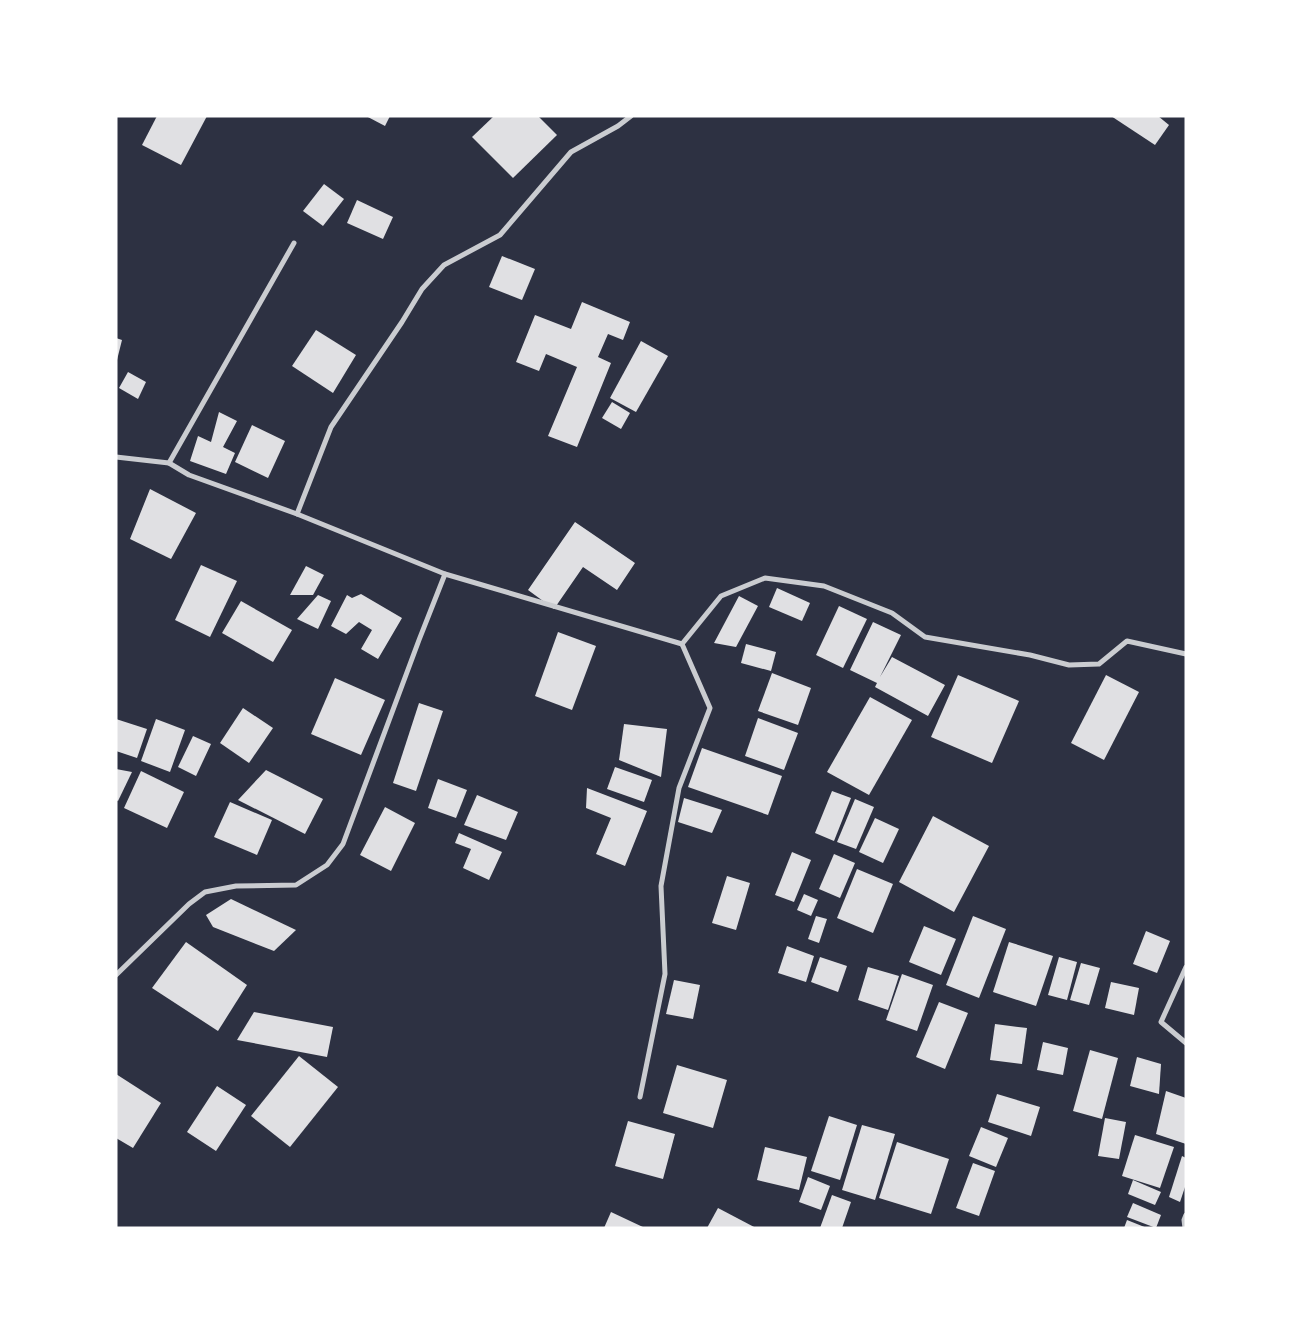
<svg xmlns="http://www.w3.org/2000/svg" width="1302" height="1344" font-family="'Fira Sans Condensed',sans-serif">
<rect width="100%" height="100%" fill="#2d3142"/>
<g fill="#e0e0e3">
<polygon points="157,116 207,116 181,165 142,145"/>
<polygon points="366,116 390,116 385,126"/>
<polygon points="494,116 538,116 557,135 513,178 472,137"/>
<polygon points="1111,116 1158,116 1169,125 1155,145"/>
<polygon points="324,184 344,199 323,226 303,211"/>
<polygon points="357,200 393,217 383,239 347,223"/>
<polygon points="502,256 535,269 522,300 489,287"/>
<polygon points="582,302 630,322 623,340 608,334 598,357 611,363 577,447 548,436 577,367 546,354 539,371 516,362 535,315 571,329"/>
<polygon points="316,330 356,355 333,393 292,366"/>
<polygon points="116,338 122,340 117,360 116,360"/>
<polygon points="641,341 668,356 636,412 610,398"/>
<polygon points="128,372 146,382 138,399 119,388"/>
<polygon points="612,402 630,413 621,429 602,418"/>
<polygon points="219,412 237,421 223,447 235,453 226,474 190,461 198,436 211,442"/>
<polygon points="252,425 285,441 268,478 235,462"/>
<polygon points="150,489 196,513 171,559 130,539"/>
<polygon points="575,522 635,563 617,590 583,567 554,609 528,590"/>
<polygon points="201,565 237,581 210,637 175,620"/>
<polygon points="306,566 324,575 313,595 290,595"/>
<polygon points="777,588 810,603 802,621 769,607"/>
<polygon points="361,594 402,618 378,659 361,649 372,630 359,622 346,634 331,626 347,595 352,598"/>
<polygon points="318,595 331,601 318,629 297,619"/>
<polygon points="739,596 758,606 736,647 714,643"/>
<polygon points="241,601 292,630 273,662 222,633"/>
<polygon points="839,606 867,619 843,668 816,655"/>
<polygon points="873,622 901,635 880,677 892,657 945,685 928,716 875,687 877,683 850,670"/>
<polygon points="558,632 596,646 572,710 535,696"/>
<polygon points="746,644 776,652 771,671 741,663"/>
<polygon points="772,673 811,688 798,725 758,711"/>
<polygon points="958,675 1019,701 992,763 931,737"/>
<polygon points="1106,675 1139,692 1104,760 1071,743"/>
<polygon points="335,678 385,700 361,755 311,734"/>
<polygon points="870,697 912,720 869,795 827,772"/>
<polygon points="419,703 443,711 416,791 393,783"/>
<polygon points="243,708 273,728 249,763 220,743"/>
<polygon points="758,718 798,733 784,770 745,756"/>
<polygon points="116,719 147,729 137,758 116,751"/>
<polygon points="156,719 185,730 170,772 141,761"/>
<polygon points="624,724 667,729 661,777 619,760"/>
<polygon points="193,736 211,744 196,776 178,767"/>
<polygon points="702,748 782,776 768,815 688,787"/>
<polygon points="615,767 652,780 644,802 607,789"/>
<polygon points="116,769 132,772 118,801 116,800"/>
<polygon points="266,770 323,799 305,834 238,800"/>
<polygon points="141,771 184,792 167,828 124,808"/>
<polygon points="438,779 467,790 456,818 428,808"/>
<polygon points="587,788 647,811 625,866 596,854 611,818 586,808"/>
<polygon points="832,791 851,798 834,841 815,833"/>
<polygon points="477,795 518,812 506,840 464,825"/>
<polygon points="684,798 722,810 712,833 678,822"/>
<polygon points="855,799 874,807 856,849 837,842"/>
<polygon points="230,802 272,820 257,855 214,837"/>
<polygon points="385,807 415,823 391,871 360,855"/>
<polygon points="933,816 989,846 954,912 899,882"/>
<polygon points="875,818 899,829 883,863 859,852"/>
<polygon points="459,833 502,852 489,880 463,868 471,849 455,843"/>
<polygon points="792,852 811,860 794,902 775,895"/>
<polygon points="834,854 855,863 840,898 819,889"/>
<polygon points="857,869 893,884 873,933 837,918"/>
<polygon points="727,876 750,883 736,930 712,923"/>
<polygon points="804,894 818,900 811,916 797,910"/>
<polygon points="231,899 296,930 274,951 213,927 206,915"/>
<polygon points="816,916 827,919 819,943 808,939"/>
<polygon points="973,916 1006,929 979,998 946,985"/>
<polygon points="924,926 956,939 941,975 909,962"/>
<polygon points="1146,931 1170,941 1157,973 1133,964"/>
<polygon points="186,942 247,985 218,1031 152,988"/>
<polygon points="1009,942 1053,956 1036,1006 993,992"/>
<polygon points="787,946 814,956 806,982 778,973"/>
<polygon points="820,957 847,966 838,992 811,982"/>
<polygon points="1059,957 1077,962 1067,1000 1048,995"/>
<polygon points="1081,963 1100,968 1089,1005 1070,1000"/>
<polygon points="868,967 899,976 888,1010 858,1000"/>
<polygon points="902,974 933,985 917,1031 886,1020"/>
<polygon points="674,980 700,985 693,1019 666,1014"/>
<polygon points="1111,982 1139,988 1134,1015 1105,1008"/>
<polygon points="939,1002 968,1013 945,1069 916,1057"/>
<polygon points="254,1012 333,1027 327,1057 237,1040"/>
<polygon points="995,1024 1027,1028 1022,1064 990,1060"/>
<polygon points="1043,1042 1068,1048 1063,1075 1037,1070"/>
<polygon points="1090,1050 1118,1058 1102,1119 1073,1111"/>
<polygon points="299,1056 338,1087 290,1147 251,1116"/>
<polygon points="1137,1057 1161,1064 1159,1094 1130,1086"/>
<polygon points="677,1065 727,1080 713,1128 663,1113"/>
<polygon points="116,1074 161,1103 133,1148 116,1138"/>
<polygon points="217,1086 246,1105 216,1151 187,1132"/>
<polygon points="1166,1091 1186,1098 1186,1144 1156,1134"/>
<polygon points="997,1094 1040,1107 1031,1136 988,1122"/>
<polygon points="829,1116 857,1125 840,1180 811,1171"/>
<polygon points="1105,1118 1126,1122 1119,1159 1098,1156"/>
<polygon points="628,1121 675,1134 663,1179 615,1166"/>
<polygon points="862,1125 895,1134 875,1200 842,1190"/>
<polygon points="981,1127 1008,1138 996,1167 969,1156"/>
<polygon points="1135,1135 1174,1147 1160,1188 1122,1176"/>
<polygon points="897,1142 949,1159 931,1214 879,1198"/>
<polygon points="765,1147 807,1157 799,1190 757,1180"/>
<polygon points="1182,1156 1186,1158 1186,1184 1180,1202 1169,1197"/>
<polygon points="973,1163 995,1171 979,1216 956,1208"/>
<polygon points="808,1177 830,1186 821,1210 799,1202"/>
<polygon points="1133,1180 1161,1192 1155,1205 1128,1194"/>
<polygon points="832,1195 851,1202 842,1228 820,1228"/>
<polygon points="1133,1203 1161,1215 1156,1228 1127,1217"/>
<polygon points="718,1208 756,1228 707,1228"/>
<polygon points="611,1212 645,1228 604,1228"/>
<polygon points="1127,1220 1147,1228 1124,1228"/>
</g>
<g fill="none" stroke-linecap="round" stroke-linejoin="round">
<g stroke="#caccd0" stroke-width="5">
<polyline points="116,457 169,463 189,475 297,514 445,574 682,644 721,596 765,578 824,586 892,613 925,637 1030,655 1069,665 1099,664 1127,641 1186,654"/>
<polyline points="169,463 294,243"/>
<polyline points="297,514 331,427 402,322 422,289 444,265 500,235 571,152 618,126 631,116"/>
<polyline points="1186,967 1161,1022 1186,1043"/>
<polyline points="116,975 189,904 205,892 236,886 296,885 327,865 343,844 419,640 445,574"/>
<polyline points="640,1097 665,974 661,886 679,788 710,708 682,644"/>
<polyline points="1185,1228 1184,1220 1186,1215"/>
</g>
</g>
<rect width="1302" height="1344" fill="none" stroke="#ffffff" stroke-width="235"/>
</svg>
